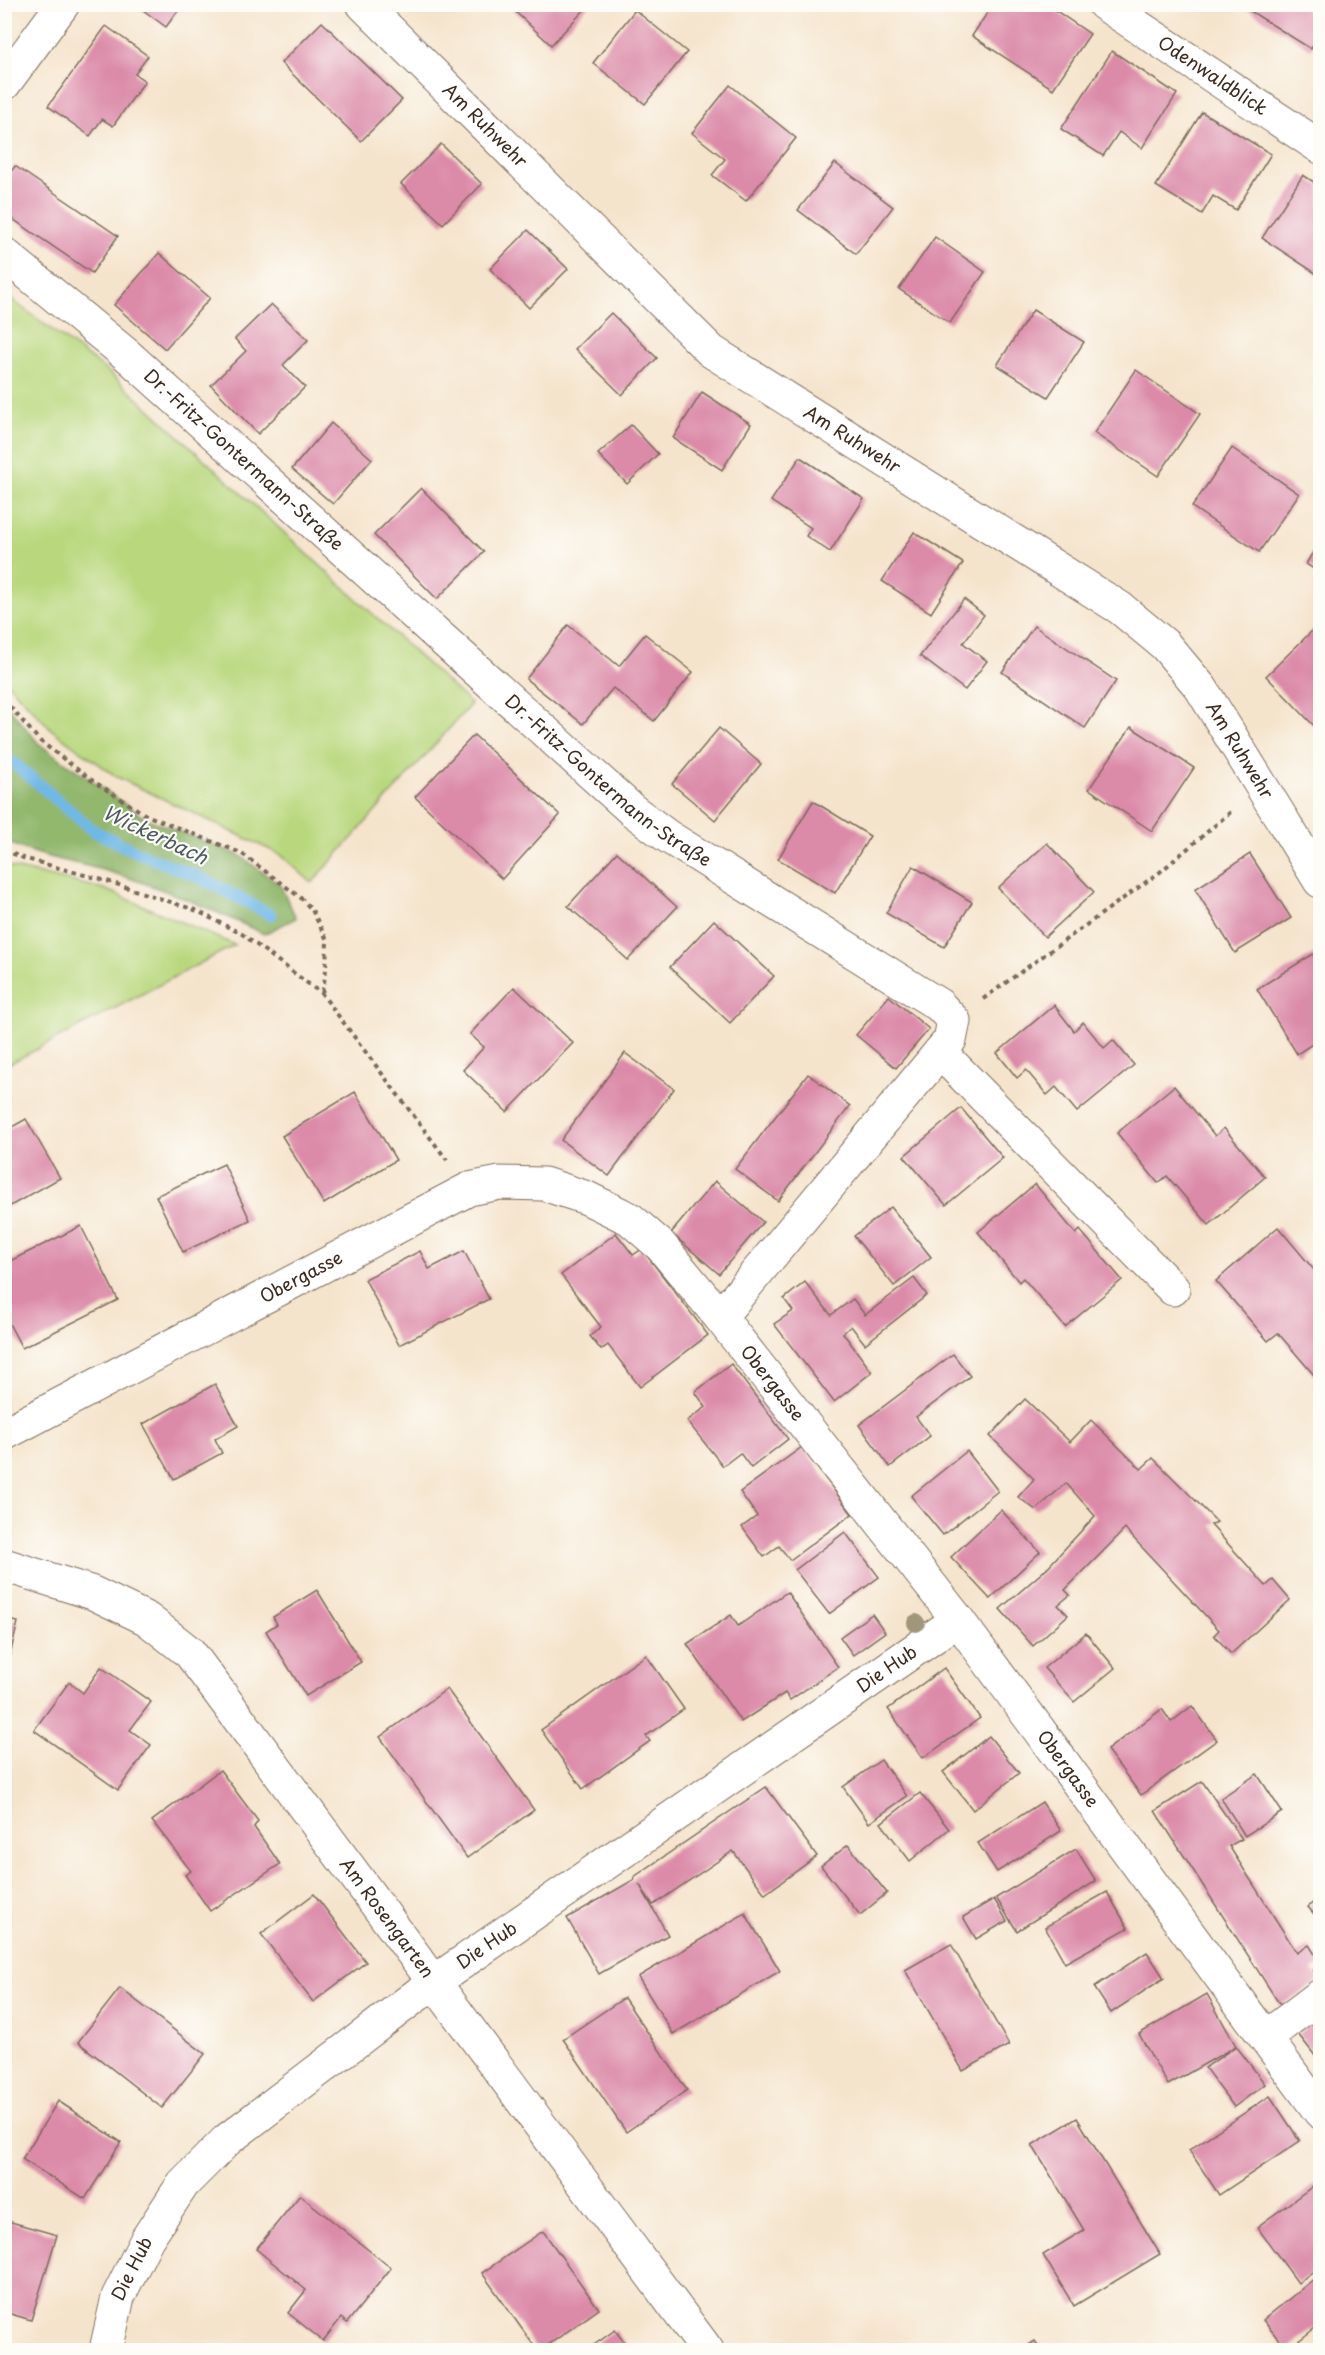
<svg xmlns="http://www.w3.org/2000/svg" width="1325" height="2355" font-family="'Playpen Sans',sans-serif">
<rect width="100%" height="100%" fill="#fdfcf7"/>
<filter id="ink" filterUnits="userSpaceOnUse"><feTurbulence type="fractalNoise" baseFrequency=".0167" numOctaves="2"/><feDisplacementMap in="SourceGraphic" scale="12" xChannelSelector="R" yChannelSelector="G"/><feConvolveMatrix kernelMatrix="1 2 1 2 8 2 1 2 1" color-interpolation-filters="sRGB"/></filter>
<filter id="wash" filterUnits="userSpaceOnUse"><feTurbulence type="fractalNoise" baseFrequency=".008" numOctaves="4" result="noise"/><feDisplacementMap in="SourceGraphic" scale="24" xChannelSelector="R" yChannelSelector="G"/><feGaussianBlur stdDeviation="1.35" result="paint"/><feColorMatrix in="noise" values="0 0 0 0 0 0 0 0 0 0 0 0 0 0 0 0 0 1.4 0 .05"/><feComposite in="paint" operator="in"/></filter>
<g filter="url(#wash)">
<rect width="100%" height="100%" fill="#f5e4cc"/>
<g fill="#b9d87e" stroke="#7a814e" stroke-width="1.5">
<polygon points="4,294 110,373 471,704 312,883 281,855 117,777 52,730 10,686 5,678"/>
<polygon points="5,866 104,889 235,945 5,1066"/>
</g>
<path fill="#92b86d" stroke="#667146" stroke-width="1.5" d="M5,703L39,744L145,818L239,855L280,885L296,918L264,934C214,910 164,888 110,872C75,862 38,857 5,841Z"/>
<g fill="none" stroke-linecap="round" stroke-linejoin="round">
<polyline stroke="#6fb8e7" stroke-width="12" points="4,755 94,831 137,852 203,879 271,915"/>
</g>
<g id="blocks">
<g fill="#db8aa8">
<polygon points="135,4 183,4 166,27"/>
<polygon points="507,4 590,4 551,45"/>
<polygon points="993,4 1046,4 1090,34 1053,89 972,36"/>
<polygon points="1239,4 1320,4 1320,34 1311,49"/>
<polygon points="635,10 687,52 645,104 593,63"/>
<polygon points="322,22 402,100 361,141 281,63"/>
<polygon points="106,26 148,56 135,74 145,81 113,126 102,119 90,136 48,106"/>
<polygon points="1112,51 1177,94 1142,148 1119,132 1103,156 1061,129"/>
<polygon points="730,85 796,138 746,201 712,175 725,159 692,133"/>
<polygon points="1202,112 1271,154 1236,210 1213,196 1202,214 1156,186"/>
<polygon points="441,144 482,184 443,224 401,184"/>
<polygon points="835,163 893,207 856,254 798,210"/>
<polygon points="15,166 118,236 92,273 4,213 4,181"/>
<polygon points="1303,175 1320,186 1320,276 1262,238"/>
<polygon points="528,230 568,269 529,308 490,269"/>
<polygon points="935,237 985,272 950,323 899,289"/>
<polygon points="159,253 210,298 165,349 114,305"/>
<polygon points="271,304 308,340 283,365 305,387 258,434 211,385 246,351 235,339"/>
<polygon points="1033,310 1084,342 1048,397 997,365"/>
<polygon points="611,313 657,358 622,395 575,349"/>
<polygon points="1136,370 1200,414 1158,476 1094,433"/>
<polygon points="702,392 751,424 722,470 673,438"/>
<polygon points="331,423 372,459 333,504 292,469"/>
<polygon points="631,425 658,454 627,484 598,454"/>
<polygon points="1232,448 1299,494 1259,552 1192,507"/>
<polygon points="800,457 864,499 830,552 806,536 811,528 771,501"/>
<polygon points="421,488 484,552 437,599 374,535"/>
<polygon points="914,532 963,563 931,613 882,581"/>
<polygon points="1320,540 1320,573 1306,564"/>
<polygon points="964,599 984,615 963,643 987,661 965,690 920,656"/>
<polygon points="568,625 619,666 645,634 693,672 654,721 613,688 583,724 526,679"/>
<polygon points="1034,626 1116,681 1085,728 1002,672"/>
<polygon points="1315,628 1320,634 1320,732 1266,676"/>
<polygon points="1131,727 1194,768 1152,831 1089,789"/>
<polygon points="719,728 761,764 715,820 672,784"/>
<polygon points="474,735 560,815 502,879 415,797"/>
<polygon points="813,801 870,836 835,893 778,859"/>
<polygon points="1047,843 1094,892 1045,937 998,888"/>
<polygon points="617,852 677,907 628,960 568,906"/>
<polygon points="1250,854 1291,918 1235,953 1195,889"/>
<polygon points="913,866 972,902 944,947 886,913"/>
<polygon points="714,920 774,976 730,1023 670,967"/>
<polygon points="1313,954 1320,967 1320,1039 1297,1054 1257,989"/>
<polygon points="514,987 573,1043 507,1112 463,1070 484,1047 470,1034"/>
<polygon points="889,996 929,1029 896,1068 856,1035"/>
<polygon points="1054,1005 1074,1031 1083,1022 1104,1048 1113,1040 1134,1065 1077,1112 1056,1087 1047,1095 1026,1070 1017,1078 997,1053"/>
<polygon points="625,1053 674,1089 609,1176 561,1140"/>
<polygon points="808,1074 850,1106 778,1201 735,1169"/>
<polygon points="1174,1086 1215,1136 1224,1128 1265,1177 1209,1225 1167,1176 1158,1183 1117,1133"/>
<polygon points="355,1092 396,1160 324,1204 282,1136"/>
<polygon points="961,1108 1003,1158 946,1205 904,1156"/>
<polygon points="26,1119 60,1178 5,1209 5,1131"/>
<polygon points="224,1164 250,1220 183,1252 156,1196"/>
<polygon points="715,1181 763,1222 719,1274 671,1233"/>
<polygon points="1035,1184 1076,1234 1080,1230 1122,1280 1065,1327 1023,1278 1019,1282 978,1232"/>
<polygon points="891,1207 931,1257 894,1286 854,1236"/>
<polygon points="81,1226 118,1300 22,1348 4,1314 4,1264"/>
<polygon points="1278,1227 1320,1277 1320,1382 1278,1333 1268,1341 1216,1281"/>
<polygon points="616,1233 633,1255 642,1249 708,1335 640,1387 608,1345 601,1350 590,1336 601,1327 561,1275"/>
<polygon points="420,1251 429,1269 464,1251 489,1299 399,1345 365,1279"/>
<polygon points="914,1278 927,1295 865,1344 851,1326 843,1333 872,1372 834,1402 774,1324 793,1311 784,1299 805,1282 831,1315 853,1299 865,1315"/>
<polygon points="953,1354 970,1376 916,1417 930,1436 890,1467 859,1425"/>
<polygon points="731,1364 788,1439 751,1468 740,1453 723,1466 687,1421 706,1407 695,1392"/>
<polygon points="215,1384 238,1426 215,1439 222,1453 174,1479 143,1424"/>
<polygon points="1025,1399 1070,1442 1091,1420 1141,1469 1153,1458 1217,1522 1211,1525 1266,1586 1273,1580 1290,1600 1231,1654 1214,1635 1219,1630 1125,1529 1065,1590 1070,1595 1058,1605 1068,1615 1033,1646 1000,1609 1046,1569 1095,1516 1066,1483 1036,1510 1018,1497 1034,1479 990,1436"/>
<polygon points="802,1447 852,1514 790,1560 779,1546 764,1557 742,1527 757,1516 740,1492"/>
<polygon points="967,1451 998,1491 943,1535 911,1496"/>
<polygon points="1001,1510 1040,1552 990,1599 951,1557"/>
<polygon points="845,1532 879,1577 829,1614 795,1570"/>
<polygon points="317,1590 361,1662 306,1696 266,1631 277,1624 273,1617"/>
<polygon points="787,1592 838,1667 790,1700 785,1693 741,1722 687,1644 731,1615 738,1626"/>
<polygon points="872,1614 885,1632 853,1655 840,1637"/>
<polygon points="4,1619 18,1622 5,1675 4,1675"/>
<polygon points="1086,1633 1115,1668 1074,1702 1044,1668"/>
<polygon points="646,1655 684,1709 646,1736 650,1741 583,1789 541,1730"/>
<polygon points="101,1667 151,1702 130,1730 151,1745 118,1790 34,1730 69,1682 83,1693"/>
<polygon points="944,1668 980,1718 923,1758 888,1709"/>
<polygon points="447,1689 534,1810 467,1858 380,1737"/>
<polygon points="1192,1706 1217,1740 1141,1795 1107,1750 1162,1709 1171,1722"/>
<polygon points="989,1736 1019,1773 973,1810 943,1772"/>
<polygon points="881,1760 907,1796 869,1823 843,1787"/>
<polygon points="220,1770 258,1821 254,1827 280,1864 210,1911 185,1875 191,1871 152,1821"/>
<polygon points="1257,1774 1282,1812 1245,1836 1221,1798"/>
<polygon points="1202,1781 1242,1839 1229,1846 1297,1953 1309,1945 1320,1962 1320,1966 1313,1970 1320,1981 1280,2005 1155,1811"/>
<polygon points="766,1787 817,1856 765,1894 733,1851 653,1905 639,1884 668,1935 599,1974 567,1918 635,1879 634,1877"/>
<polygon points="920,1793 949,1829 910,1861 881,1823"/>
<polygon points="1042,1802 1061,1831 997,1872 978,1843"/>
<polygon points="848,1845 887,1893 860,1915 821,1866"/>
<polygon points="1076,1849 1096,1881 1017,1931 996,1898"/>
<polygon points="1107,1892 1128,1928 1065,1963 1045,1927"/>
<polygon points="314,1894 366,1962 313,2002 261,1934"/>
<polygon points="1320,1896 1320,1921 1308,1907"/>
<polygon points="994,1899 1007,1921 976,1939 963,1917"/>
<polygon points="745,1913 780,1971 673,2034 638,1977"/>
<polygon points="951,1944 1009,2045 963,2071 905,1970"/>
<polygon points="1147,1952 1164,1978 1111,2013 1094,1987"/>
<polygon points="120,1988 205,2054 162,2108 78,2042"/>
<polygon points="1207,1994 1236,2046 1168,2085 1139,2034"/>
<polygon points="624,1998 687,2090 626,2132 563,2039"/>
<polygon points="1320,2015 1320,2062 1298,2034"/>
<polygon points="1236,2046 1265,2084 1234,2107 1205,2068"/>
<polygon points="1270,2096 1300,2141 1219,2195 1189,2150"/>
<polygon points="58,2101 121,2142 85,2199 22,2159"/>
<polygon points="1077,2118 1160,2254 1074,2306 1043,2255 1084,2230 1032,2145"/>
<polygon points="1320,2181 1320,2266 1298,2283 1257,2227"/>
<polygon points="300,2195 391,2268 347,2323 341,2318 323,2341 288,2313 306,2290 256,2249"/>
<polygon points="4,2220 57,2235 31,2320 4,2312"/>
<polygon points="543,2231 599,2309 541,2350 537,2350 482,2273"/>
<polygon points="1320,2274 1320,2324 1287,2350 1263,2320"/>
<polygon points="615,2330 630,2350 587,2350"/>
<polygon points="1035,2341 1041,2350 1021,2350"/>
</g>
</g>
</g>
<g filter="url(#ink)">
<use href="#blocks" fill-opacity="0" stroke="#7c6b5b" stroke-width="1.5"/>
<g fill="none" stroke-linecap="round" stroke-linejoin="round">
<g stroke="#7c6b5b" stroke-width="35">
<g id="minor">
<path id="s1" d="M363,4L711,351L1120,608L1165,645L1201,688L1320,881"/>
<path id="s2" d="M1104,4L1320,147"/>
<polyline points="4,84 63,4"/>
<path id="s3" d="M4,254L127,355L632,810L667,836L939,1005L954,1021L950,1040L720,1317"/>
<polyline points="940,1052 1173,1289"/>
<path id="s4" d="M4,1434L469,1189L500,1183L544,1184L587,1198L630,1219L661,1246L720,1317L958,1620L1320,2112"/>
<path id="s5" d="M4,1565L93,1593L147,1619L190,1653L707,2350"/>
<polyline points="1266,2037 1320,1996"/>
<path id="s6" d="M106,2350L118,2297L147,2239L183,2184L227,2140L434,1982L958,1620"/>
</g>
</g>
<g stroke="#7c6b5b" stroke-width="4" stroke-dasharray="4.5 4.5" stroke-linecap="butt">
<polyline points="4,700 40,741 90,779 146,815 241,853 301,898 312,910 327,940 326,970 322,994"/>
<polyline points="4,850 23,858 110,882 195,910 242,934 322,994 447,1160"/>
<polyline points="983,999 1160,872 1233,810"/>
</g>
<use href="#minor" stroke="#fff" stroke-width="33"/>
</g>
<circle fill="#a0967a" cx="916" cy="1623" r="9"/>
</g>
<g text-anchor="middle" stroke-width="4.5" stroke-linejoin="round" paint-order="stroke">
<g font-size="18" fill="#3b2a1e" stroke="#fdfcf7">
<text dy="6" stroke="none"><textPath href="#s2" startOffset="130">Odenwaldblick</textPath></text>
<text dy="6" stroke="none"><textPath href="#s1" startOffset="172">Am Ruhwehr</textPath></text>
<text dy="6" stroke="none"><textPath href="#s1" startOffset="658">Am Ruhwehr</textPath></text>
<text dy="6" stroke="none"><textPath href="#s3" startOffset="316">Dr.-Fritz-Gontermann-Straße</textPath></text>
<text dy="6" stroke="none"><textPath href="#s1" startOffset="1162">Am Ruhwehr</textPath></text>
<text dy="6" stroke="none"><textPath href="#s3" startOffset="802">Dr.-Fritz-Gontermann-Straße</textPath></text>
<text dy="6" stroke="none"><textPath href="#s4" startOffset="336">Obergasse</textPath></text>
<text dy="6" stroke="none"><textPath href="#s4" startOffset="912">Obergasse</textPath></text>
<text dy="6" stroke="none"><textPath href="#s6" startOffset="1058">Die Hub</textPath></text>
<text dy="6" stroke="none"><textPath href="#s4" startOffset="1398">Obergasse</textPath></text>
<text dy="6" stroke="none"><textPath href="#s5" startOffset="538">Am Rosengarten</textPath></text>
<text dy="6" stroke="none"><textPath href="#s6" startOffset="572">Die Hub</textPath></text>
<text dy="6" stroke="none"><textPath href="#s6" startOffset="86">Die Hub</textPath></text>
</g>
<g font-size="20" font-style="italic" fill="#4d5c64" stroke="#fdfcf7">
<text transform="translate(155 835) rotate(25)" y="7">Wickerbach</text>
</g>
</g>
<rect width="1325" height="2355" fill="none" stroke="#fdfcf7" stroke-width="24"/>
</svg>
